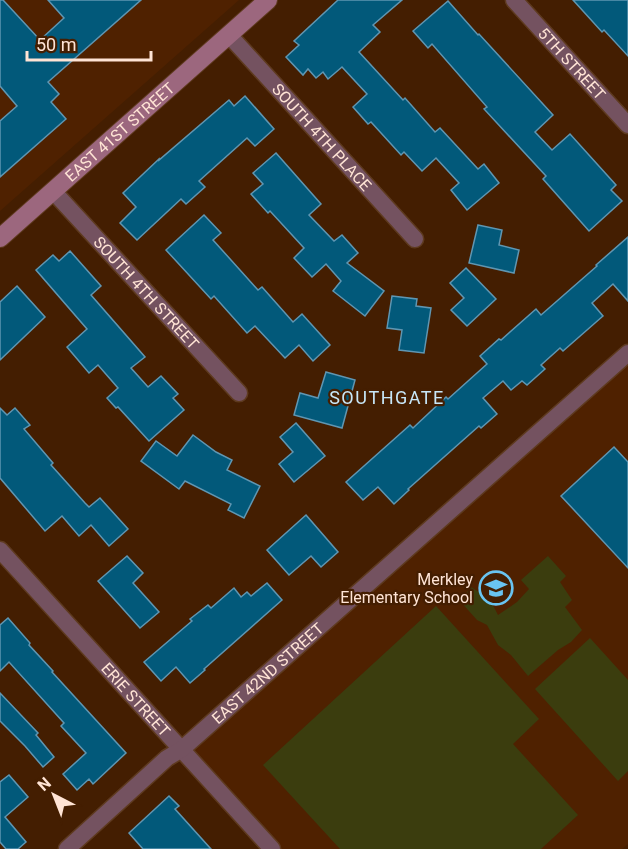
<svg xmlns="http://www.w3.org/2000/svg" width="628" height="849" font-family="Roboto,sans-serif">
<rect width="100%" height="100%" fill="#441e01"/>
<g fill="#4f2100">
<polygon points="0,0 239,0 0,211"/>
<polygon points="628,353 628,844 622,849 272,849 182,749"/>
</g>
<g fill="#3b3d0e">
<path d="M548,556L566,576L560,582L572,600L565,607L582,630L571,642L558,650L528,676L511,655L498,645L487,625L477,620L460,601L471,587C486,596 491,600 498,615L517,602L529,589L521,580Z"/>
<polygon points="436,606 539,719 513,744 578,815 541,849 340,849 263,765"/>
<polygon points="590,638 628,680 628,771 618,781 535,689"/>
</g>
<g fill="#02597a" stroke="#5f96b2" stroke-width="1.5">
<polygon points="0,0 3,0 40,40 64,18 48,0 141,0 48,82 59,94 51,102 66,119 0,177 0,121 17,106 0,86"/>
<polygon points="338,0 402,0 373,25 380,32 359,52 403,100 405,98 435,132 440,128 478,169 484,164 499,183 467,210 451,190 459,183 436,158 422,171 404,152 401,155 371,122 368,124 353,107 367,94 342,67 328,79 323,72 316,78 308,69 303,75 286,57 299,45 294,41"/>
<polygon points="573,0 628,0 628,56 604,30 602,32"/>
<polygon points="448,1 478,35 479,34 553,115 535,132 552,150 570,134 616,185 611,190 622,201 589,231 543,179 546,176 484,109 487,107 432,44 428,48 413,31"/>
<polygon points="245,96 274,129 255,146 247,138 199,181 205,187 186,204 181,199 137,240 120,223 136,207 123,193 159,159 159,160 229,100 234,106"/>
<polygon points="276,153 321,204 309,215 334,241 342,235 358,253 347,263 384,291 365,316 333,291 341,281 326,264 312,277 294,258 304,248 270,211 268,213 251,194 263,184 253,173"/>
<polygon points="204,215 221,233 213,240 258,290 262,287 293,322 302,314 330,345 313,361 299,345 285,358 255,326 247,333 214,296 211,299 166,250"/>
<polygon points="478,225 502,230 499,245 519,250 514,273 469,263"/>
<polygon points="628,237 628,301 613,284 592,303 603,316 563,351 560,348 541,365 545,369 527,385 522,381 511,390 503,381 483,398 497,414 481,428 479,426 408,489 409,490 394,504 378,487 363,500 346,482 410,425 413,428 446,397 448,399 487,364 480,356 499,339 501,340 536,309 541,315 597,266 596,265"/>
<polygon points="70,251 101,286 91,295 145,357 131,368 148,387 161,376 178,394 173,398 184,410 149,441 118,407 116,408 107,398 118,388 98,365 89,373 67,347 87,329 36,270 53,255 59,261"/>
<polygon points="466,268 496,299 467,326 451,310 464,298 450,283"/>
<polygon points="17,286 45,317 0,360 0,302"/>
<polygon points="392,296 417,299 416,306 431,308 424,353 399,350 402,330 387,328"/>
<polygon points="326,372 355,380 342,428 294,415 300,393 318,398"/>
<polygon points="0,408 7,415 15,408 30,425 24,429 53,463 51,465 85,503 89,507 100,498 128,529 109,546 91,525 79,536 62,516 45,531 0,478"/>
<polygon points="296,423 325,456 294,482 279,464 293,452 280,437"/>
<polygon points="193,435 216,452 232,460 227,470 260,486 244,518 228,510 231,504 185,481 179,489 141,461 156,441 177,456"/>
<polygon points="614,447 628,462 628,568 561,496"/>
<polygon points="306,515 338,552 321,567 311,556 289,575 267,550"/>
<polygon points="127,556 143,573 133,583 159,612 140,628 98,581"/>
<polygon points="267,583 282,600 204,669 205,670 190,683 176,667 161,681 144,662 192,621 190,619 208,605 211,608 234,588 241,597 247,592 251,596"/>
<polygon points="8,618 30,643 29,645 53,671 52,672 126,753 93,784 89,779 77,790 63,774 86,753 61,726 64,723 9,662 0,671 0,625"/>
<polygon points="0,693 38,733 36,735 54,757 43,767 25,746 0,721"/>
<polygon points="9,775 28,797 5,817 26,842 18,849 6,849 0,842 0,782"/>
<polygon points="169,796 179,806 175,809 211,849 143,849 129,833"/>
</g>
<g fill="none" stroke-linecap="round" stroke-linejoin="round">
<g stroke="#5e3a1f" stroke-width="19">
<g id="street">
<path id="s1" d="M514,0L628,125"/>
<path id="s2" d="M229,35L415,239"/>
<path id="s3" d="M53,191L239,393"/>
<path id="s4" d="M0,550L272,849"/>
<path id="s5" d="M67,849L167,758L182,749L628,353"/>
</g>
</g>
<g stroke="#5e3a1f" stroke-width="20">
<g id="secondary">
<path id="s6" d="M0,238L268,0"/>
</g>
</g>
<use href="#street" stroke="#745260" stroke-width="16"/>
<use href="#secondary" stroke="#9c677e" stroke-width="18"/>
</g>
<defs>
<g id="school-ring" transform="scale(1.725)"><circle r="9.5" fill="#441e01" stroke="#69c4f1" stroke-width="1.5"/><path d="M0-5L7-2L0 1L-7-2ZM-4 1L0 2.5L4 1V4Q0 6-4 4Z" fill="#69c4f1"/></g>
</defs>
<g fill-rule="evenodd">
<use href="#school-ring" x="496" y="588"/>
</g>
<g text-anchor="middle" stroke-width="4.5" stroke-linejoin="round" paint-order="stroke">
<g font-size="16" fill="#ffe4d5" stroke="#441e01">
<text dy="6" stroke="none"><textPath href="#s1" startOffset="86">5TH STREET</textPath></text>
<text dy="6" stroke="none"><textPath href="#s6" startOffset="160">EAST 41ST STREET</textPath></text>
<text dy="6" stroke="none"><textPath href="#s2" startOffset="138">SOUTH 4TH PLACE</textPath></text>
<text dy="6" stroke="none"><textPath href="#s3" startOffset="138">SOUTH 4TH STREET</textPath></text>
<text dy="6" stroke="none"><textPath href="#s5" startOffset="267">EAST 42ND STREET</textPath></text>
<text dy="6" stroke="none"><textPath href="#s4" startOffset="202">ERIE STREET</textPath></text>
</g>
<g font-size="16" fill="#ffe4d5" stroke="#441e01" text-anchor="end">
<text x="473" y="585">Merkley<tspan x="473" dy="18">Elementary School</tspan></text>
</g>
<g font-size="18" letter-spacing="1.5" fill="#c8e7f8" stroke="#441e01">
<text x="387" y="404">SOUTHGATE</text>
</g>
</g>
<g transform="translate(54 795) rotate(318)" stroke="#441e01" stroke-width="4.5" paint-order="stroke">
<path d="M0-4.5L10 22L0 15L-10 22Z" fill="#ffe4d5"/>
<text y="-9" font-size="16" font-weight="bold" text-anchor="middle" fill="#ffe4d5">N</text>
</g>
<path d="M27 51v9h124v-9" fill="none" stroke="#ffe4d5" stroke-width="3"/>
<text x="36" y="51" font-size="18" fill="#ffe4d5" stroke="#441e01" stroke-width="4.5" paint-order="stroke">50 m</text>
</svg>
